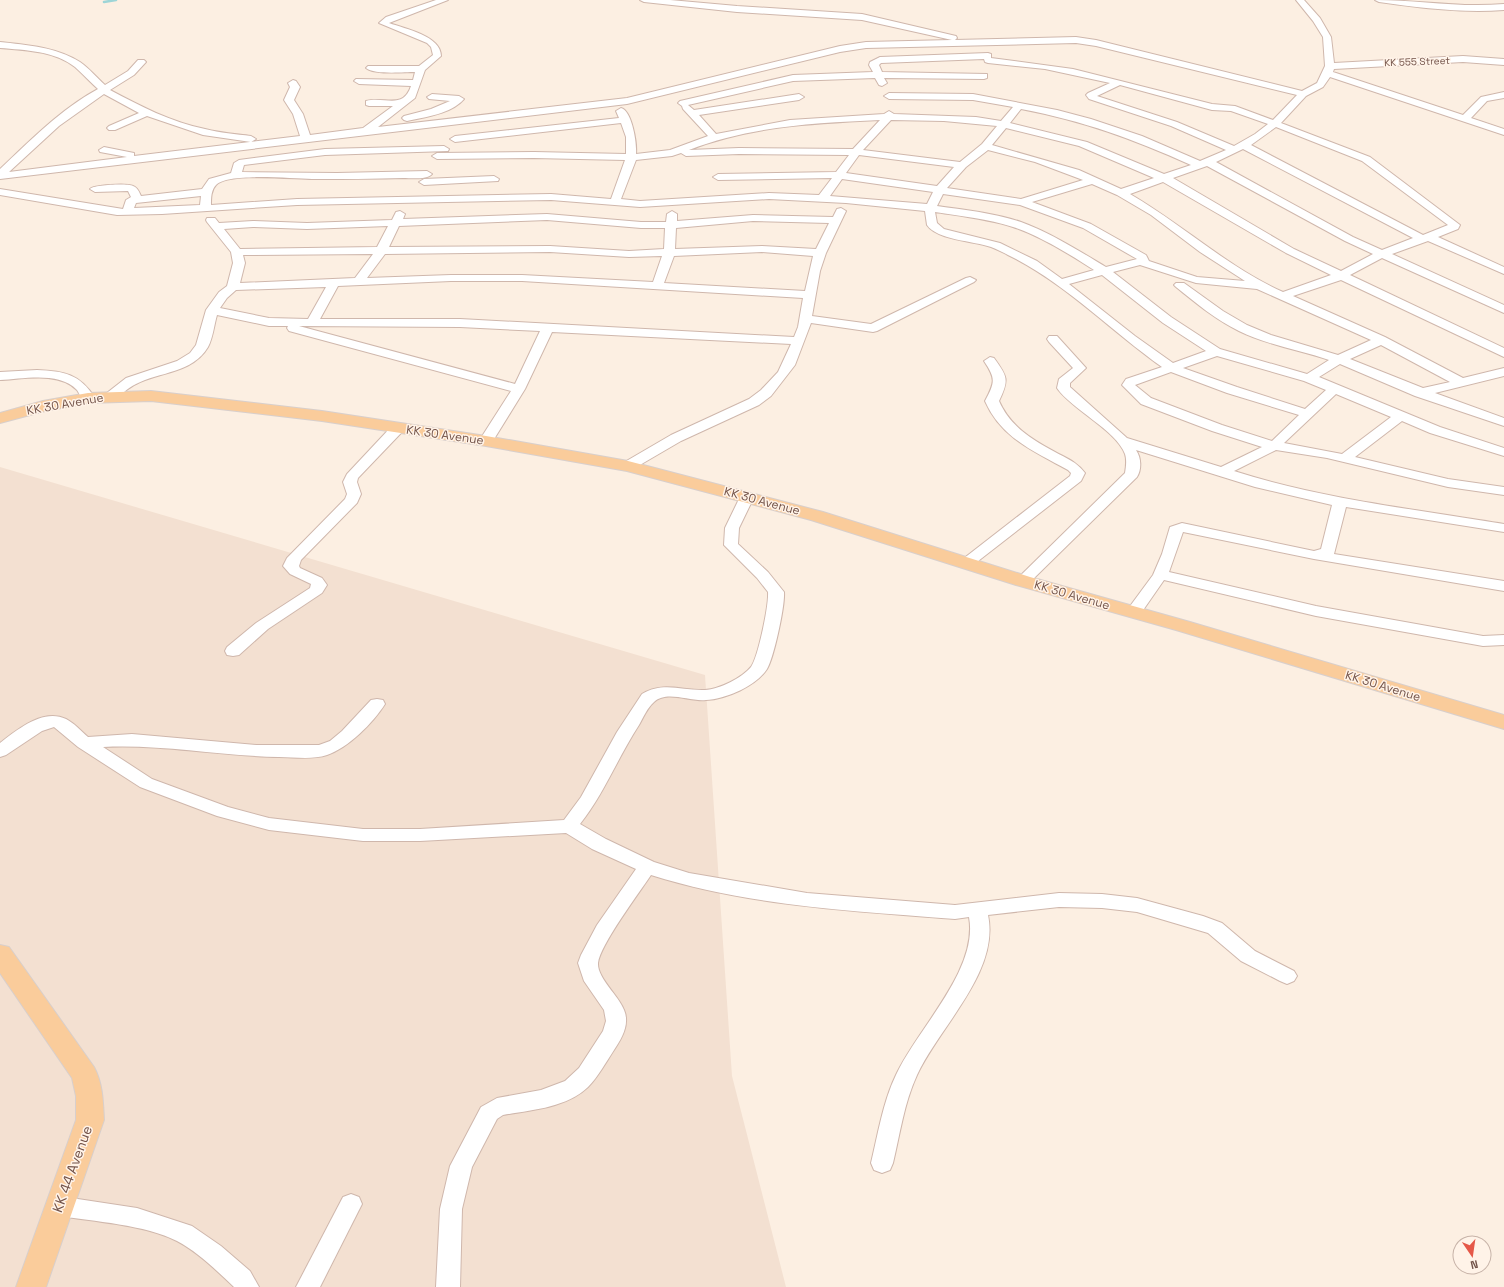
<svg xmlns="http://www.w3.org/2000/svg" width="1504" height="1287" font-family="'Space Grotesk',sans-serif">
<rect width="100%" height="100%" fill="#fcefe2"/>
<polygon fill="#f3e0d1" points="0,467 705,675 732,1076 786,1287 0,1287"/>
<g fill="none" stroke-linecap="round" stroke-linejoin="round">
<polyline stroke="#9dd5d7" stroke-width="2.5" points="104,2 116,0"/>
<g stroke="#cfb7ac" stroke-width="2">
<g id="minor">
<path d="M436,0H448L389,23C406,29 441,36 441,56L425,70L415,98L378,127L627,98L840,46L866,42L952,40L862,20L737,12L644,2L640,0H670L737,6L862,14L956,36L957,38L955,40L1076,37L1096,40L1302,91L1317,83L1325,66L1323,37L1313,21L1296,0H1304L1320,18L1331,37L1334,63L1463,56L1504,59V65L1463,62L1334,69L1333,72L1463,115L1481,97L1504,92V98L1487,101L1471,118L1504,129V135L1330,77L1323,87L1306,96L1281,123L1370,157L1460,225L1458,229L1438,237L1504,267V274L1428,241L1392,254L1504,305V313L1382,258L1350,275L1504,348V357L1341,280L1293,296L1385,337L1463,378L1504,368V376L1435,393L1504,418V426L1415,396L1340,364L1319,377L1440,427L1504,448V456L1430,433L1402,421L1355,457L1448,479L1504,487V495L1448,487L1327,458L1276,450L1234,471C1322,499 1414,509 1504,524V532L1346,507L1334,554L1504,581V591L1314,559L1183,532L1169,572L1316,606L1483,636L1504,635V645L1483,646L1316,616L1164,580L1139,616H1127L1125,613L1153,575L1162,554L1170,527L1182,523L1314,551L1321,549L1332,505L1255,487L1136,450C1141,457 1142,469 1137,477L1028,584H1018L1015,581L1018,578L1125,473C1126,467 1127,460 1125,454C1116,430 1071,409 1057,388L1059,379L1073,368L1049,342L1047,339L1049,336H1057L1086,368L1070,383V387L1127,438L1221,467L1262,447L1212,431L1141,404L1122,385L1126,379L1162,367C1111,331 1064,282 1008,255C1002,252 997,249 991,247C974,241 937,240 927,225L925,211L846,203L769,199L640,207L551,200L297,205L162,214L117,215L0,195V189L123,209L126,200L131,197L128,191L95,192L90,189C93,185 127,183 133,186C138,188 139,192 141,196L202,189L209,179L231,173L234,163L239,160L325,149L444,146L449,149L448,151L325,155L244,165L242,172L337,173L427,171L432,174C427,180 411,178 403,178C373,179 342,179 312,179C293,179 228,172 216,185C211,190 211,198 211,205L297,199L551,194L611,199L625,160L534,158L437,159L432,156L437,153L534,152L626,154V137L621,123L455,142L450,139L455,136L619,118L616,111L621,108C632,111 637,143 636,154L670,150L708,136L683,109L682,106L678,103L680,101L793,75L873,72L869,65L870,62L880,57L988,53L991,54V58L1073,69L1212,104L1235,106L1273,120L1297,95L1096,46L1076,43L866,48L840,52L627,104L0,179V169C30,141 61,109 98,89C90,82 83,74 75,67C55,51 25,50 0,48V42C27,45 56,47 80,62C89,68 97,78 105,85L128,71L138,60H144L146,62L134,75L110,90C140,106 171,122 205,129C220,133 236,134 251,136L256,139L251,142L203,135L147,116L115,130H109L107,128L109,126L139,113L104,94L59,126L9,172L127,157L100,152L99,150L104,147L134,153V156L300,136L293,114L284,100L290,87L288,83L293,80L296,81L300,87L294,100L303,114L310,135L363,128L393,106H369L366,105V101C385,96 403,110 411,86L359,84L354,81L356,79L413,80L415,72C404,72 374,75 366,68L368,66H419L433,55L431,47L427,43L379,23L386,17ZM984,59L985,62L988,63L1045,69L1110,83L1088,93L1086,95L1089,99L1171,126L1226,150L1200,161L1142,136L1091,119L1057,110L973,94L889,93L884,96L889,99L973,100L1013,107L1001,121L976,117L894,114L889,111L884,114L790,120L716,134L699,115L799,100L804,97L799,94L694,110L688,105L793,81L875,78L879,85L882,86L887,83L884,78L984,79L987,78V74L882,72L879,65L881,63ZM1120,85L1212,110L1231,111L1268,124L1255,134L1234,146L1177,122L1097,96ZM1021,109C1084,121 1133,139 1191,165L1164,174L1087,142L1010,123ZM880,120L853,149L739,148L689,150C751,126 815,123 880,120ZM891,120L944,121L997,126L982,144L960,162L863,150ZM1276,127L1362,161L1448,225L1423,235L1251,145ZM1006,128L1079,146L1154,178L1121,189L1079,170L992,145ZM1243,149L1413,238L1382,250L1353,237L1216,162ZM988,150L1035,162L1083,180L1021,199L947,188L966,167ZM681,153L686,156L739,154L849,155L836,172L718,174L713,177L718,180L832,178L819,195L769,193L640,201L621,199L636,160L672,156ZM859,155L954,167L937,186L846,173ZM1207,166L1345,241L1373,254L1341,271L1294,249L1173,178ZM842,179L933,192L927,204L830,196ZM1163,182L1286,253L1331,275L1283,292C1227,267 1182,224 1130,194ZM1092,184L1117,195L1151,215L1200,252L1245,281L1197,277L1149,261L1146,255L1091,224L1032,202ZM943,194L1020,205L1083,228L1137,259L1106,267C1081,252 1049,232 1021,222C994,213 965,210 937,206ZM201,196L200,205L134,208L136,203ZM935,212C961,216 988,219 1013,227C1040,236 1071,255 1094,270L1062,279L1037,261L1000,243L944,229L937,223ZM1140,265L1196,283L1257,289L1371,340L1338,355L1271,335L1247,325L1223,311L1184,283H1176L1174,285L1176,287C1196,303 1216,320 1239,331C1267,345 1299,350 1329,360L1307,374L1220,349L1171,317L1113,272ZM1102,275L1163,323L1206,351L1173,363L1135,336L1069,284ZM1381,345L1450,382L1423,388L1350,359ZM1217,356L1304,381L1326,390L1305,409L1237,387L1183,368ZM1171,372L1227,393L1299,415L1272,441L1222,425L1151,398L1135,385ZM1336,394L1391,417L1342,454L1284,443Z"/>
<path d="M1375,0C1418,0 1460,8 1504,4V10C1462,13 1421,8 1379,2Z"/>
<path d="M432,94L459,96L464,99C451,114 425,117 407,121L404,120L402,118L404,116L431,109L450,101L429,99L427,97Z"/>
<polygon points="494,176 499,179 498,181 424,185 419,182 424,179"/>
<path d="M841,208L846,211L826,253L820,271L812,316L871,324L966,278L970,277L976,280L974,282L877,331L873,332L811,323L795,365L771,396L759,405L681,441L633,469H623L621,466L623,463L671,435L749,399L761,390L778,372L791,344L552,332L525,389L491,444H481L479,441L511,391L289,331L287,328L288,326H269L217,315C214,325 213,338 208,347C193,373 159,372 136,384C127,388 120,397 110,400L103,396L126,378L177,361L190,353L196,345L206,310L219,292L227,286L233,263L231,252L207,222L206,220L207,218H215L219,223L253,221L307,223L392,220L396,212L400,211L405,214L403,219L547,214L641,222H666L667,214L672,211L677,214V221L753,215L833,217L837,209ZM547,220L641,228H665L664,249L629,251L550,246L389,247L399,226ZM753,221L829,223L816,249L762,246L675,249L676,228ZM388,226L377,247L240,249L224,229L253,227L307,229ZM550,252L629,257L662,256L653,282L522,275H451L367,278L385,254ZM762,252L813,256L805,291L664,283L674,256ZM373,254L355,278L240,283L245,263L243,255ZM451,281H522L803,298L798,327L794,337L460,319H320L338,286ZM326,287L308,319L269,318L220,308L227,298L236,290ZM299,326L460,327L540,331L515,384Z"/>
<path d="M990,357L994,358C1008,377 1009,380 999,401C1010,426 1031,439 1055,452C1066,458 1077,462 1085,473L1081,481L973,565H963L960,562L963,559L1070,476L1071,473L1068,470C1035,452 1001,438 985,401C995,382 996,379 984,361Z"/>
<path d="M37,370C64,371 80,374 95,398L93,401H83C81,397 79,393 77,390C59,371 23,379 0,380V372Z"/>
<polygon points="397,425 402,426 404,429 402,432 358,478 357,482 361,494 357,503 301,560 299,566 300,568 322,578 327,585 322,593 268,629 239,655 233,656 227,655 225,651 227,647 256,623 310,588 311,584 290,574 283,566 287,558 345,499 347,494 343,482 347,474 392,426"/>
<path d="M747,493L752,494L754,497L739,528L738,544L768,572L784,592C785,606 774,657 767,669C756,686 726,699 706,700C690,702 667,690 654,702C647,708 643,718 639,725C618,757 604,794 580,824L606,839L654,862L689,873L807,893L955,905L1059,893L1102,894L1137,898L1203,916L1222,923L1255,951L1294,971L1297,976L1294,981L1287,984L1280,981L1241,961L1208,933L1137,912L1102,908L1059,907L988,915C1000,972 939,1027 917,1075C904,1103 900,1134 893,1163L890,1170L882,1173L874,1170L871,1163C878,1134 883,1102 896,1075C917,1029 979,970 969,917L955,919C853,911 749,906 651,875C639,893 600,945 598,963C597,978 619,996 624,1010C630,1024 622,1038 614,1050C606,1062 598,1077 588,1087C566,1108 531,1110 503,1115L497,1119L472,1167L462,1209L460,1287H436L440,1209L450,1166L481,1107L497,1098L541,1090L565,1081L579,1068L603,1031L606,1021L604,1010L584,981L578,963L581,955L597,925L636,869L592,849L566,833L420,841H363L269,830L217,816L140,787L78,747L54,727L42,731L6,755L0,757V743C17,730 43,708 66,719C74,723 81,731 88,737L132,734L256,745H319L330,741L342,731L371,700L377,699L383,700L385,704C373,723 348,748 327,755C312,760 294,757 279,757C220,756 162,744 103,747L152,779L228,807L269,818L363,829H420L564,820L581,797L617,732L642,694C663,681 683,691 705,690C720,689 742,678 751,667C758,658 769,605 768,592L757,578L724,545L725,528L740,497L742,494Z"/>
<polygon points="351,1194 359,1197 362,1204 320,1287 296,1287 343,1197"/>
<path d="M58,1196L137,1208L192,1226L221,1246L250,1271L259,1287H234C217,1271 198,1252 177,1241C146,1225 93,1221 58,1216L50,1213L47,1206L50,1199Z"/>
</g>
</g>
<g stroke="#d8cfcc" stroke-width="2">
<g id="major">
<polygon points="151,391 322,411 486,436 628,461 823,512 1030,577 1190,622 1504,715 1504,729 1176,630 1016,585 811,520 627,471 486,446 322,421 151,401 88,403 45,411 0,423 0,413 43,401 88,393"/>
<path d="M0,945L9,947L94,1067C103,1084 103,1102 104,1120L46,1287H16L76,1120V1096L72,1078L0,973Z"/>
</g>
</g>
<use href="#minor" fill="#fff" fill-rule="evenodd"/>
<use href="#major" fill="#facc9b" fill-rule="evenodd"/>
</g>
<g text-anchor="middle" stroke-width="3" stroke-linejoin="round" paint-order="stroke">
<g font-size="10" fill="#735349" stroke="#fff3e8">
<text transform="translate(1417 61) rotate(-2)" y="4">KK 555 Street</text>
</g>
<g font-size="12" fill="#735349" stroke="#fff3e8">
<text transform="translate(65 404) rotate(-10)" y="4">KK 30 Avenue</text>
<text transform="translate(445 435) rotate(8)" y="4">KK 30 Avenue</text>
<text transform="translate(762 501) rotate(15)" y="4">KK 30 Avenue</text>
<text transform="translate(1072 595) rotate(16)" y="4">KK 30 Avenue</text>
<text transform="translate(1383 686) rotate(17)" y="4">KK 30 Avenue</text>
</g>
<g font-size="14" fill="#735349" stroke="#fff3e8">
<text transform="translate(72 1169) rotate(-70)" y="5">KK 44 Avenue</text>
</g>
</g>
<g transform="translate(1472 1255) rotate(167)"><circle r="19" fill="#fff3e8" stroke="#c7b3a8"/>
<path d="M0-3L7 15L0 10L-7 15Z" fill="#e55848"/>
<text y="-6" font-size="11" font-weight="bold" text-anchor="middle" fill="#735349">N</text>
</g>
</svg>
